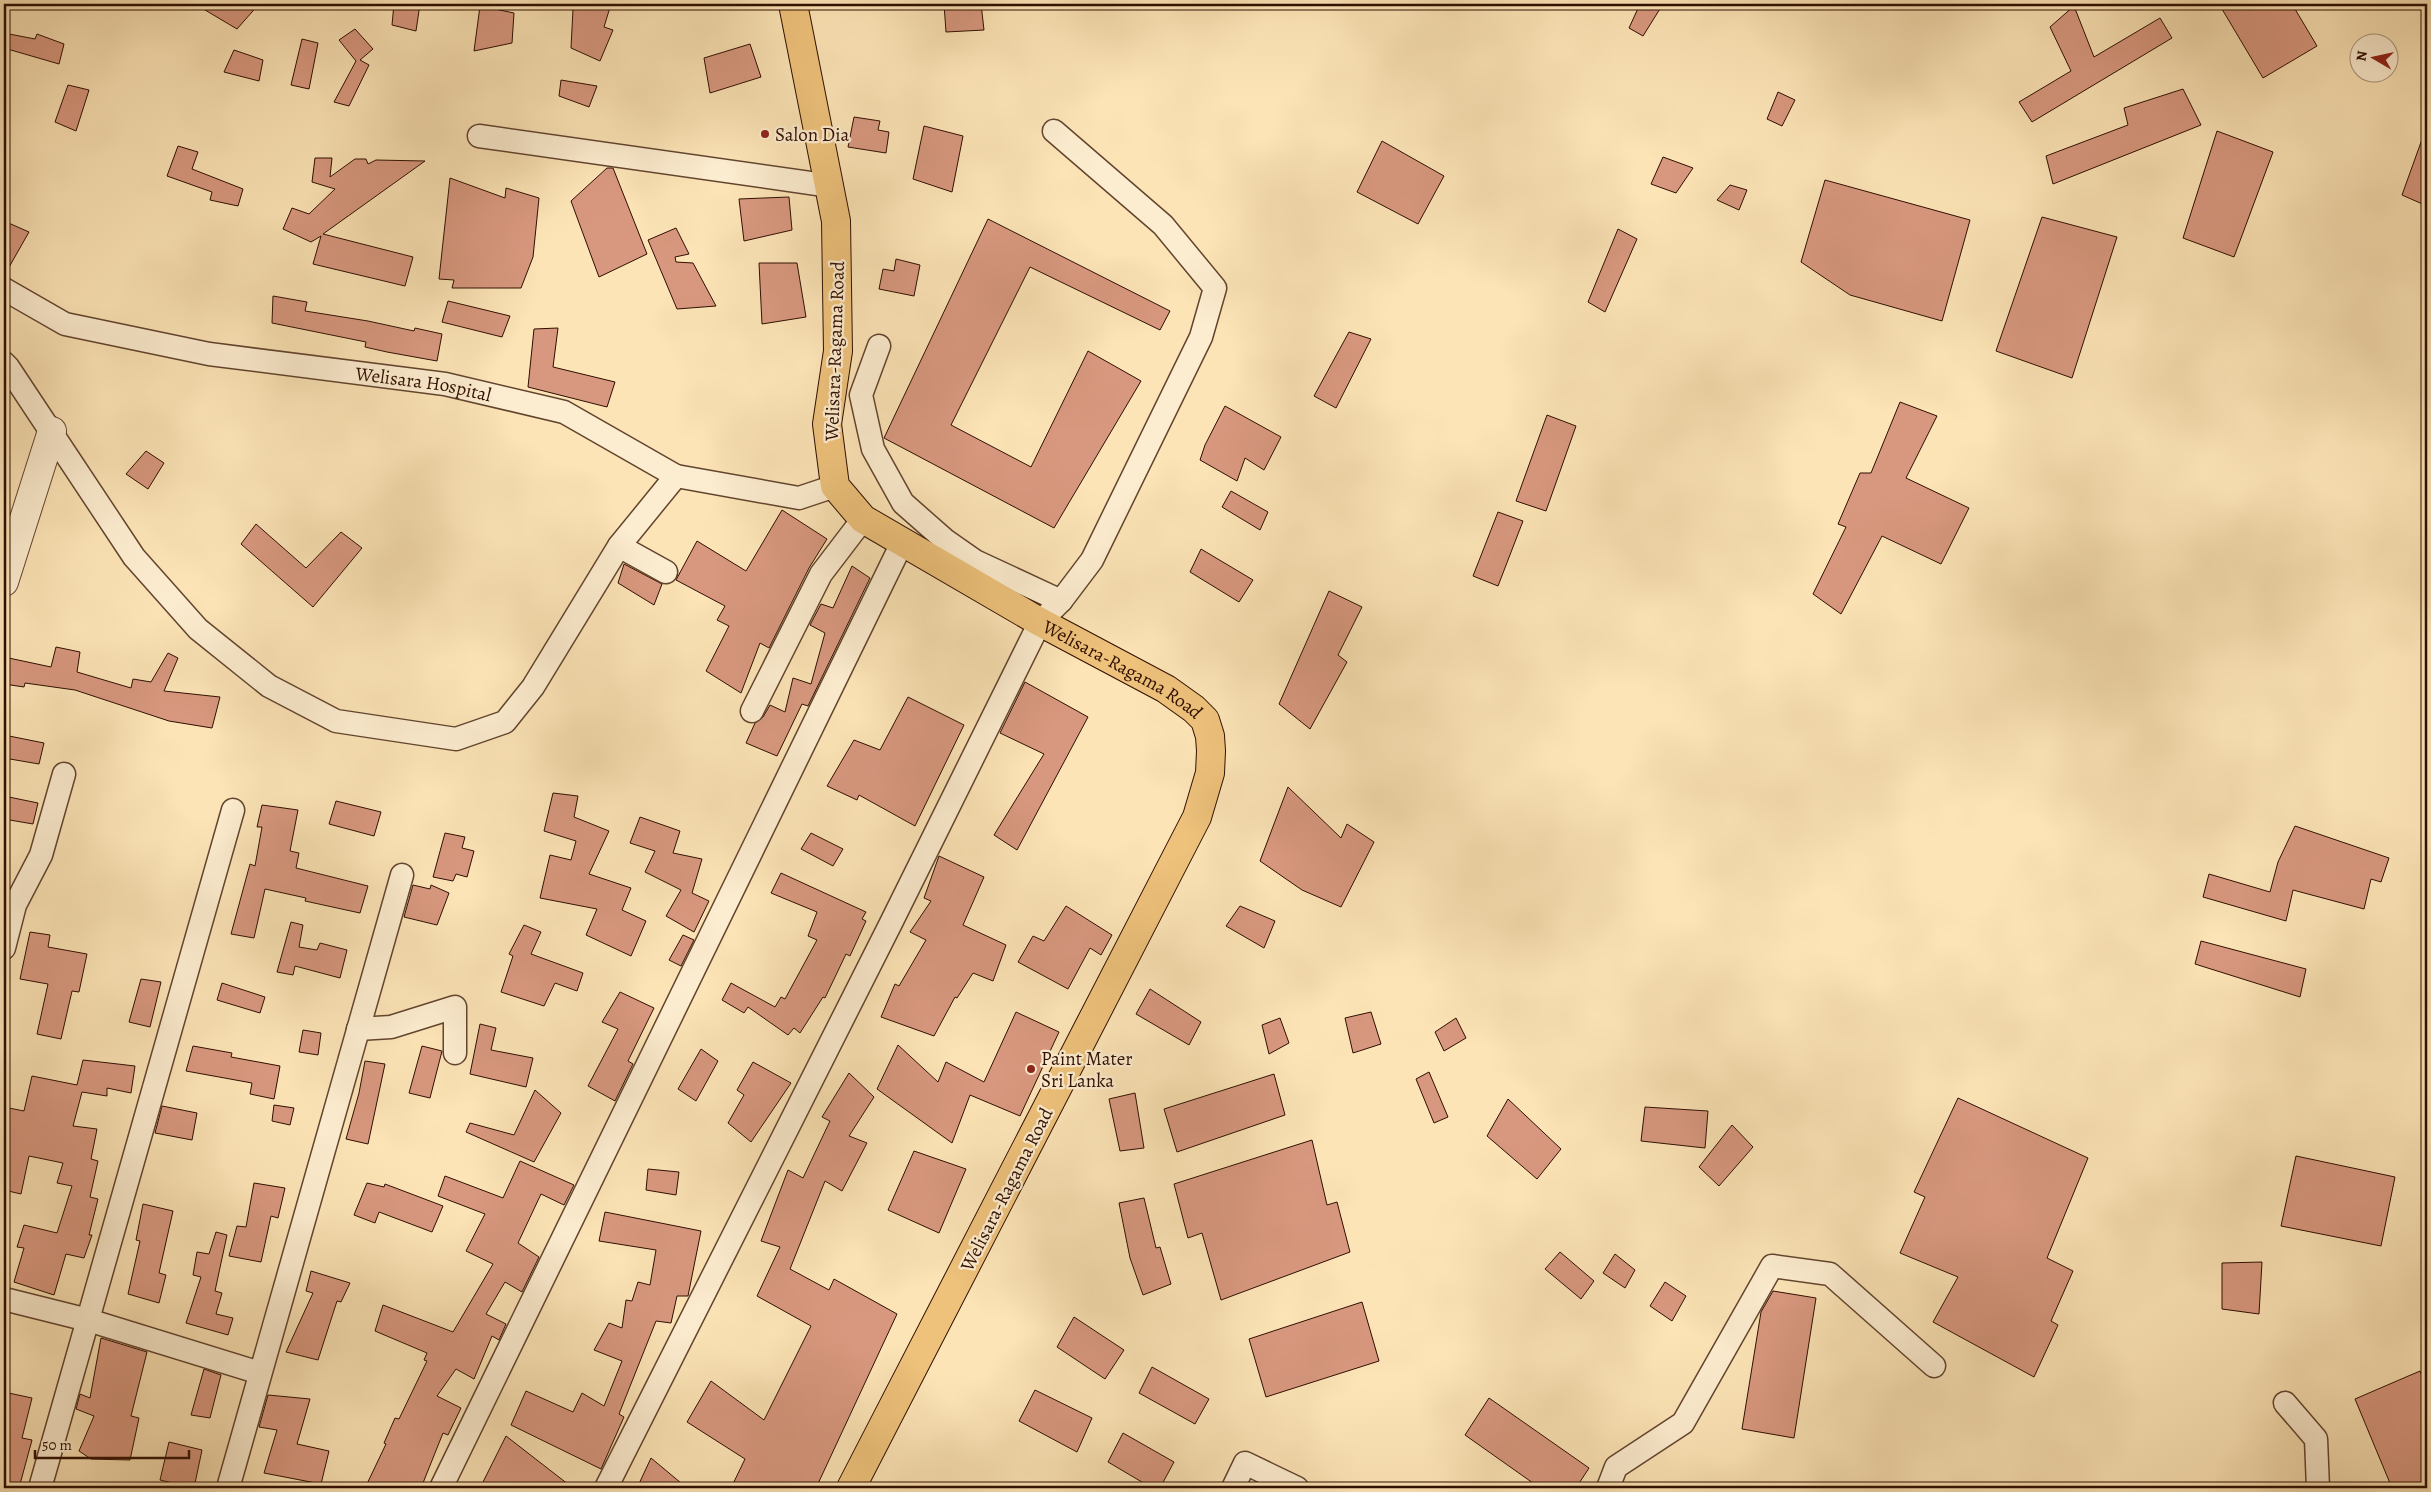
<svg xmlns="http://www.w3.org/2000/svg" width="2431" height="1492" font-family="Alegreya,serif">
<rect width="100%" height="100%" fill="#fce4b6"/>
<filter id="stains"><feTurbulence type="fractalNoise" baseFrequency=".004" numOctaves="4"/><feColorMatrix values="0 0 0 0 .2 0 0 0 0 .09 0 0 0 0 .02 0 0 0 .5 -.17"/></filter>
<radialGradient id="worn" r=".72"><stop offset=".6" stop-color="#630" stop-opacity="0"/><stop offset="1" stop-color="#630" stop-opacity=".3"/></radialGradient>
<g fill="#d8987f" stroke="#2f0e01">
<polygon points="195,4 259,4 237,29"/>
<polygon points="394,4 420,4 416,31 392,25"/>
<polygon points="580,4 611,4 604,27 613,30 600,61 571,48 573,9"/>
<polygon points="944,4 981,4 984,30 946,32"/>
<polygon points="1640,4 1663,4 1643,36 1629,28"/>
<polygon points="2219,4 2292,4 2317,46 2263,78"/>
<polygon points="480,6 514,13 512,43 474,51"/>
<polygon points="2074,6 2094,57 2160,18 2172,38 2032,122 2019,102 2071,71 2050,27"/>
<polygon points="355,29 373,49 360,60 369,65 349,106 334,102 356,61 339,40"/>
<polygon points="4,33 35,39 37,34 64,44 59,64 4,48"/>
<polygon points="302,39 318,43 309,89 291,85"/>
<polygon points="750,44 761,77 710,93 704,58"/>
<polygon points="234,50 263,60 259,81 224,72"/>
<polygon points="561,80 597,86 589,107 559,96"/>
<polygon points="68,85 89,90 76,131 55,122"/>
<polygon points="2183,89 2201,125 2053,184 2046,156 2128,125 2124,108"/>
<polygon points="1778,92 1795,100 1782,126 1767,119"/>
<polygon points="854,117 880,121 878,130 889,132 886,153 848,147"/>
<polygon points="924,126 963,136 952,192 913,179"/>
<polygon points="2217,131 2273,152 2234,257 2183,238"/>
<polygon points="2425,131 2427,131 2427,206 2402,195"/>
<polygon points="1382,141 1444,176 1418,224 1357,192"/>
<polygon points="178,146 198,152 192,169 243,189 238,206 210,200 212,192 167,176"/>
<polygon points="1663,157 1693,168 1676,193 1651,184"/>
<polygon points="315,158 332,158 330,177 355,159 366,159 368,164 376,160 425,161 323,234 413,257 405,286 313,264 321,236 311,242 283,229 292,208 309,214 335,189 312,182"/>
<polygon points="607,168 613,168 647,254 599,277 571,201"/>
<polygon points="450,178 505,198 506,188 539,198 533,257 521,288 452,288 454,280 439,279"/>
<polygon points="1825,180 1970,220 1942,321 1850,295 1801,262"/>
<polygon points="1730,185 1747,190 1739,210 1717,200"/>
<polygon points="789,197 792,230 744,241 739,199"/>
<polygon points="2042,217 2117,237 2072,378 1996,351"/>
<polygon points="988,219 1170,311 1160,330 1030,267 951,425 1031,467 1088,351 1141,381 1054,528 884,438"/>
<polygon points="4,221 29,232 4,276"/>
<polygon points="676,228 689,254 675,257 676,262 693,263 716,306 677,309 648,240"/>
<polygon points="1618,229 1637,239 1605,312 1588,302"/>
<polygon points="896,259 920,265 914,296 879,289 883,269 894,271"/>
<polygon points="759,263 797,263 806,317 762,324"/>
<polygon points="273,296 307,302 305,311 368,321 414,331 415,328 442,334 437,361 387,352 365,347 366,342 272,323"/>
<polygon points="448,301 510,316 502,337 442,322"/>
<polygon points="558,328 553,367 615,382 607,407 528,387 534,329"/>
<polygon points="1349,332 1371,339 1336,408 1314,396"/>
<polygon points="1900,402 1937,416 1906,478 1969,508 1941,564 1882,536 1841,614 1813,594 1846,527 1838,524 1860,473 1871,473"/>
<polygon points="1225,406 1281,437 1264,470 1245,458 1237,481 1200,460 1205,445"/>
<polygon points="1547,415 1576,426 1546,511 1516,501"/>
<polygon points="146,451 164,463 148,489 126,474"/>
<polygon points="1231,491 1268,512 1260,530 1222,507"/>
<polygon points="782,510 827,539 809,568 769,648 760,643 741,693 706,671 729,626 717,620 725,606 676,580 697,541 746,571"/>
<polygon points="1498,512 1523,521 1498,586 1473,576"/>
<polygon points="256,524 306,568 341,532 362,548 313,607 241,544"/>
<polygon points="1201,549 1253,580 1239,602 1190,572"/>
<polygon points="624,564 662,584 654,605 618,583"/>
<polygon points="852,566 870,578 808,706 802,704 777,756 746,743 755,723 763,717 770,705 785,712 793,678 811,684 825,633 810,625 821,604 833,608"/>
<polygon points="1329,591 1362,607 1338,655 1347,662 1310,729 1279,704"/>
<polygon points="56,647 80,652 77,672 131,688 133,679 151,682 168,653 178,658 164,691 220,697 212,728 169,721 75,690 25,683 24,687 4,684 4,657 51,667"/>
<polygon points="1025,682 1088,717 1017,850 994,835 1044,754 1000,733"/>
<polygon points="908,697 964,725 915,826 859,795 857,800 827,786 854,740 880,750"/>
<polygon points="4,735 44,743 39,764 4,758"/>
<polygon points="1288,787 1341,838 1347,824 1374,842 1341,907 1302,890 1260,861"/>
<polygon points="553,793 578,796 574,817 609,831 589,874 631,888 622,910 646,921 631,956 586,935 597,909 540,898 550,855 571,860 576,841 544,831"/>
<polygon points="4,796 38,803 33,824 4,819"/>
<polygon points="336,801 381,812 374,836 329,824"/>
<polygon points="262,805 298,810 290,851 299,853 296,868 368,886 360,913 305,901 306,898 265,889 254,938 231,934 250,864 255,866 262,827 257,827"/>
<polygon points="640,817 680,831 673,853 702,859 692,893 709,901 694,932 666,916 681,890 645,872 655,851 630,843"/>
<polygon points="2295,826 2389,858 2381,882 2371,879 2364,909 2293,890 2286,921 2203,897 2209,874 2270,892 2278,862"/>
<polygon points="445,833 465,837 462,848 474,851 467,877 456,874 453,881 433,877"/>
<polygon points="811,833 843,849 833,866 801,849"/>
<polygon points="939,856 984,877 963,925 1006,945 993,981 973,973 957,998 955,997 934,1036 881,1017 895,984 899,986 926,940 910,932 931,901 924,898"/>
<polygon points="781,873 866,912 862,919 866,921 850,956 846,954 825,998 823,997 800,1033 794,1028 788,1035 748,1007 744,1013 722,1000 731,983 775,1007 781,997 785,999 817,940 808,936 817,912 771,893"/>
<polygon points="413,885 430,889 431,885 449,893 437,925 404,917"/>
<polygon points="1066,906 1112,935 1101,955 1090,948 1068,989 1018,962 1033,936 1044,941"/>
<polygon points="1240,906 1275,921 1264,948 1226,926"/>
<polygon points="291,922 303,925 299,947 317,950 320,943 347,950 340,978 295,966 293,975 277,972"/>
<polygon points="524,925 541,932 531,954 583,973 577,991 555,983 544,1006 501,992 513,956 509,954"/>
<polygon points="30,932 50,935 48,947 87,954 79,992 72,991 61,1039 37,1034 48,984 20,979"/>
<polygon points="683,935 694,940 681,966 669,960"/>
<polygon points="2201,941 2306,969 2300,997 2195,964"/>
<polygon points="141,979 161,982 150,1027 129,1022"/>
<polygon points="222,983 265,997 260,1013 217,1000"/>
<polygon points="1150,989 1201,1022 1189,1045 1136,1014"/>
<polygon points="620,992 654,1008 628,1061 633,1064 615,1101 588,1086 618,1029 602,1022"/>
<polygon points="1016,1012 1059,1032 1020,1116 970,1095 952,1143 877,1089 898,1045 938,1082 946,1062 984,1082"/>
<polygon points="1371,1012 1381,1044 1353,1053 1345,1018"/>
<polygon points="1280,1018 1289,1043 1269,1054 1262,1025"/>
<polygon points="1456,1018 1466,1038 1444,1051 1435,1032"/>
<polygon points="480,1024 496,1028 491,1050 533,1058 526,1087 470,1074"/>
<polygon points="303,1030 321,1033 318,1055 299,1052"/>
<polygon points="193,1046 232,1053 231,1057 280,1066 274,1099 250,1094 252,1083 186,1071"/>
<polygon points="422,1046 442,1051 430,1098 409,1093"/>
<polygon points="701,1049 718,1061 696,1101 678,1089"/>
<polygon points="83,1060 135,1066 131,1093 107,1088 107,1096 82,1092 73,1126 97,1129 91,1159 98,1161 90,1197 98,1199 89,1235 92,1235 84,1258 66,1254 54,1295 14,1282 24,1248 17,1247 24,1225 57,1233 72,1186 57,1183 63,1163 29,1156 21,1194 4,1190 4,1107 24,1111 32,1076 77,1085"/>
<polygon points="365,1061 385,1064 368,1144 346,1139 359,1093"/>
<polygon points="753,1062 791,1083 751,1142 728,1123 744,1095 737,1090"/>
<polygon points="1429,1072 1448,1117 1434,1123 1416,1079"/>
<polygon points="849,1073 874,1097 849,1136 867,1143 842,1191 825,1181 790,1269 829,1290 834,1279 897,1314 816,1488 731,1488 745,1459 687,1422 711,1381 764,1420 811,1326 757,1296 780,1247 761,1241 788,1170 803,1178 830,1121 822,1117"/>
<polygon points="1274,1074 1285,1115 1177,1152 1164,1109"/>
<polygon points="535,1090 561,1113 534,1162 466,1132 470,1123 514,1135"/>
<polygon points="1135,1093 1144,1148 1120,1151 1109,1099"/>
<polygon points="1958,1098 2088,1158 2047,1258 2073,1271 2051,1321 2058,1325 2034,1377 1933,1322 1958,1277 1900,1253 1925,1197 1914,1192"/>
<polygon points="1508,1099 1561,1149 1537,1179 1487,1136"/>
<polygon points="274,1105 294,1108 290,1125 272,1121"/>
<polygon points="162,1106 197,1113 192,1140 155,1133"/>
<polygon points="1645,1107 1708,1111 1705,1148 1641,1141"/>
<polygon points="1732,1125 1753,1147 1719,1186 1699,1167"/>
<polygon points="1312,1140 1327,1205 1337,1202 1350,1252 1221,1300 1202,1233 1188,1238 1174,1184"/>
<polygon points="914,1151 966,1169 939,1233 888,1210"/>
<polygon points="2296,1156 2395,1177 2381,1246 2281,1226"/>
<polygon points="520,1161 574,1185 564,1205 541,1194 518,1243 539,1257 522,1292 505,1282 486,1314 506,1324 499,1340 492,1336 474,1379 456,1369 437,1396 461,1408 448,1435 443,1433 421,1488 365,1488 386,1444 384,1443 395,1418 399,1419 427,1361 424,1360 427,1353 375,1331 383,1305 453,1332 493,1264 466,1251 485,1214 438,1196 445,1176 503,1198"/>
<polygon points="648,1169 679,1172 676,1195 646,1190"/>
<polygon points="254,1183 285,1188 278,1218 271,1216 261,1262 229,1256 237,1226 246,1227"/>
<polygon points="367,1183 384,1187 385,1184 443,1206 432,1232 379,1212 375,1223 354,1215"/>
<polygon points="1144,1198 1156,1248 1160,1247 1171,1284 1143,1295 1130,1258 1119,1203"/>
<polygon points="143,1204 173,1211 159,1273 166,1275 159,1303 128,1294 140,1241 136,1240"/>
<polygon points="605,1212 701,1231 688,1296 677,1296 671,1323 656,1321 619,1414 624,1417 601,1469 511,1425 526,1391 573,1412 582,1393 604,1406 622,1361 594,1350 609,1323 622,1328 626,1300 632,1301 638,1282 650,1285 656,1250 599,1241"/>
<polygon points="216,1232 227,1235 215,1291 222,1293 216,1314 233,1318 228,1335 186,1323 201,1277 193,1275 197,1252 209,1254"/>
<polygon points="1560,1252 1594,1281 1581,1299 1545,1269"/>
<polygon points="1615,1254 1635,1270 1625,1288 1603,1273"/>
<polygon points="2262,1262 2259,1314 2222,1309 2222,1263"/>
<polygon points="311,1271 350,1283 341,1302 337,1301 318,1360 286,1352 313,1293 306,1291"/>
<polygon points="1665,1282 1686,1296 1672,1321 1650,1306"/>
<polygon points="1773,1291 1816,1298 1794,1438 1742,1429 1761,1312"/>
<polygon points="1362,1302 1379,1361 1266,1397 1249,1339"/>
<polygon points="1074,1317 1124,1350 1105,1379 1057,1347"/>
<polygon points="101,1338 147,1352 131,1416 139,1418 130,1460 91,1459 79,1451 94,1416 76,1409 80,1394 90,1398"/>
<polygon points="1152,1367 1209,1399 1195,1424 1139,1393"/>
<polygon points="204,1369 221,1375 210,1418 191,1415"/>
<polygon points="2420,1371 2427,1389 2427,1488 2392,1488 2355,1399"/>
<polygon points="1035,1390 1092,1418 1077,1452 1019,1421"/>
<polygon points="4,1392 32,1398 22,1438 32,1440 19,1488 4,1488"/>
<polygon points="268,1395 310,1399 297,1444 329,1451 321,1484 264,1473 277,1430 259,1427"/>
<polygon points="1489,1398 1589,1468 1576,1488 1540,1488 1465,1435"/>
<polygon points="1123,1433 1174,1462 1160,1488 1152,1488 1108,1462"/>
<polygon points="506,1436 573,1488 480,1488"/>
<polygon points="169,1442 202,1450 194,1488 160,1480"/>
<polygon points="651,1458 687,1488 637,1488"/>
</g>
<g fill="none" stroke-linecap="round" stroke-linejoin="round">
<g stroke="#62442e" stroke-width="25">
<g id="minor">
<polyline points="479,136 831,186"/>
<path id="s1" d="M4,289L65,324L209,354L445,384L564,412L676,476L799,498L835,486"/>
<polyline points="879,346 861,395 873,449 903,503 945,540 975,561 1061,601"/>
<polyline points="4,363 8,367 134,557 198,629 269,686 336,721 456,739 505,722 533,687 619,546 676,476"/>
<polyline points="619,546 666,572"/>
<polyline points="752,711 821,574 863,519"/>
<polyline points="4,948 15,905 41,855 64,774"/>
<polyline points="358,1029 391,1027 455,1007 455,1053"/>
<polyline points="4,1299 88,1320 260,1373"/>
<polyline points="2285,1403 2316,1439 2318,1488"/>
<polyline points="40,1488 233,810"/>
<polyline points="228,1488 402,875"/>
<polyline points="441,1488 902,543"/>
<polyline points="606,1488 891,923 1040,622 1061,601 1092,560 1201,337 1215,288 1163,225 1054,131"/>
<polyline points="1233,1488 1245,1463 1297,1488"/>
<polyline points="1608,1488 1616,1467 1683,1423 1772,1266 1830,1274 1934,1366"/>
</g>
</g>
<g stroke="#62442e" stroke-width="30">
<polyline id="tertiary" points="4,582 52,431"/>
</g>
<g stroke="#2f0e01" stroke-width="30">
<g id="primary">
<path id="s2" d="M793,4L836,221L838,351L827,424L835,486L863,519L1040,622L1166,689L1194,709L1205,720L1210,736L1211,751L1210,773L1197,817L851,1488"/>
</g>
</g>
<use href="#minor" stroke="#fdedd0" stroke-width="22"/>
<use href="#tertiary" stroke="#fdedd0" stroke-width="28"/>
<use href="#primary" stroke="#eec27b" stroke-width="28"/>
</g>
<g fill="#8f2418" stroke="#fdedd0" stroke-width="2">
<circle cx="765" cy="134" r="5"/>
<circle cx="1031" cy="1069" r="5"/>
</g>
<g text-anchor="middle" stroke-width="4.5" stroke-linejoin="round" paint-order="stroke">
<g font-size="19" fill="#2f0e01" stroke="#fdedd0" text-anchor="start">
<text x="775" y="141">Salon Dia</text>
<text x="1041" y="1065">Paint Mater<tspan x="1041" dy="22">Sri Lanka</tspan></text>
</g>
<g font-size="19" fill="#2f0e01" stroke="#fdedd0">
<text transform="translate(834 351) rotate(-88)" y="7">Welisara-Ragama Road</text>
<text dy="7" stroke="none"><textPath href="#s1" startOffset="434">Welisara Hospital</textPath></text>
<text dy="7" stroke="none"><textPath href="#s2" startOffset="831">Welisara-Ragama Road</textPath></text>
<text transform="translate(1006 1189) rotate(-63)" y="7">Welisara-Ragama Road</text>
</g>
</g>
<rect width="2431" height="1492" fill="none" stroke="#fce4b6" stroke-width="20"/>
<rect x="5" y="5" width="2421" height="1482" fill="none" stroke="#2f0e01" stroke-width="2.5"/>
<rect x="10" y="10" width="2411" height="1472" fill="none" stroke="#2f0e01"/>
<g transform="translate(2374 58) rotate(279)"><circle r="24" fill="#fdedd0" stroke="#ab947d"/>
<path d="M0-4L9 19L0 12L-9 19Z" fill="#8f2418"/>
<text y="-8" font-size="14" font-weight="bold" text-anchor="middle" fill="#2f0e01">N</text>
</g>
<path d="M35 1450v8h154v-8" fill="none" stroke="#2f0e01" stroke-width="2.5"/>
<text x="42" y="1450" font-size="15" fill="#2f0e01" stroke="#fdedd0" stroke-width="4" paint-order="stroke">50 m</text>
<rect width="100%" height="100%" filter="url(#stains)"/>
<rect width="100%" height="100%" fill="url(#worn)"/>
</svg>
